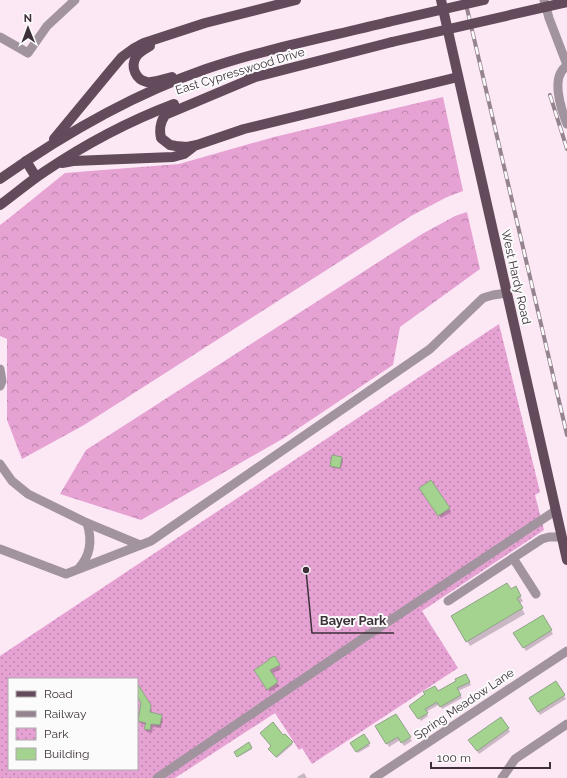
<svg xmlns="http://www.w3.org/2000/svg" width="567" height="778" font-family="Raleway,sans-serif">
<defs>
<pattern id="forest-crowns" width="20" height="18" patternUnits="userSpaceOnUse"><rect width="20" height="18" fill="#e5a2d3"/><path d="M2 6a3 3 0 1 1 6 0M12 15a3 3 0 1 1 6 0" fill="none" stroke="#bb84ac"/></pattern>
<pattern id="park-dots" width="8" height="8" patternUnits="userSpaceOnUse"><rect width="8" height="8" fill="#e5a2d3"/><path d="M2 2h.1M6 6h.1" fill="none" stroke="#bb84ac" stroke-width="1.8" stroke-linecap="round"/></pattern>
</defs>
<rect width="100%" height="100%" fill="#fce7f5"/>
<g fill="url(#forest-crowns)">
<polygon points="443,97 463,191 447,197 411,216 84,425 22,459 7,420 7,339 0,336 0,225 8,219 65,173 179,164 274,137"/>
<polygon points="467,212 480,269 400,327 393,365 284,438 141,520 60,494 86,450 422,234 455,216"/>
</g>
<path fill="url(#park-dots)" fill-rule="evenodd" d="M499,324L540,492L535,495L544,530L422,611L458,668L312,764L302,748L299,750L275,713L175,778H0V656ZM9,679H137V769H9Z"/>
<g fill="#0003">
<polygon points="342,457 343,460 341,469 332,468 331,466"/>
<polygon points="422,491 449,508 451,512 441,518"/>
<polygon points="515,588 523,601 519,604 525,614 470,646 452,616"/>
<polygon points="542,616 553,634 526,651 515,633"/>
<polygon points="275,657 281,669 271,674 279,686 270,692 257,673"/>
<polygon points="466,675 471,685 458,691 462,698 442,709 440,704 426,712 428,716 421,721 412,709"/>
<polygon points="555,682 566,699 540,715 530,698"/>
<polygon points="141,690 152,710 151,714 161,715 163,719 161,728 153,727 152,733 147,732 145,729 146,725 141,724 139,721 142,703 137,693"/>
<polygon points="395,715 412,741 404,746 400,740 389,747 377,726"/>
<polygon points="508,728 510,732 479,754 472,743"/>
<polygon points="364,736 370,746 358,753 352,744"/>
<polygon points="283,737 293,744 277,758 270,750 272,746"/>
<polygon points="249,744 252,749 238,757 235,752"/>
<polygon points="304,773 307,778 298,778 297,777"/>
</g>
<g fill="#a4d28f" stroke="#8fa486">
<polygon points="332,455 342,457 340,468 330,466"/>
<polygon points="431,480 450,508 438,516 419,488"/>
<polygon points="507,583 511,589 516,586 521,596 517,598 523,608 466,642 451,616"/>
<polygon points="543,615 552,630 523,648 513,633"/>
<polygon points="275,656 280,665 270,670 278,682 267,690 254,670 269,660 268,659"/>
<polygon points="466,674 470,682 457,688 461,695 440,707 437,702 425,709 428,713 418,719 409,706 425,694 423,692 435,686 438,691 456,681 455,679"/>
<polygon points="556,681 565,695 538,712 529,698"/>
<polygon points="137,683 151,705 150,712 162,715 160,725 151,724 150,730 144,729 146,723 138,721 141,703 137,696"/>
<polygon points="396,714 411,737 401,743 398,737 386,744 375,726"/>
<polygon points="501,717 509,728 477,751 468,740"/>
<polygon points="273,722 283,735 285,734 293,742 276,757 268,749 271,746 260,733"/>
<polygon points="364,734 370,743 356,752 350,743"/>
<polygon points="249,742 252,748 237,757 234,752"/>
</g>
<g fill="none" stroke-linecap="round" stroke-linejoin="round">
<g stroke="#a2949e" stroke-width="9">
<polyline points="544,0 549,18 567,65"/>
<polyline points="0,37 28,53 47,26 75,0"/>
<path d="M567,66C550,76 561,109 567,124"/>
<polyline points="0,369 2,381 0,386"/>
<polyline points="0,464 12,481 28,494 87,523 140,545"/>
<polyline points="0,549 66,574 151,541 430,349 483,298 493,295 507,293"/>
<polyline points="513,558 536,594"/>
<path d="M79,568C91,555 92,539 87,523"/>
<polyline points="448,601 542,539 549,537 561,537"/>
<polyline points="157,778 365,637 555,511"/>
<polyline points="374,778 567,651"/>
<polyline points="502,778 515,759 567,724"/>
</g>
<g stroke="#634b5c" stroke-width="10">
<polyline points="441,0 567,560"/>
<path d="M150,46C145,49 139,52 136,57C130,67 136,80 147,82C155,83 164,79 172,77"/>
<path d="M253,78L165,115C160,123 159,129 161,138L170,145L176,146L187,147L197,145L244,129L458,77"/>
<polyline points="248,79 392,42"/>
<polyline points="54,139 111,70 122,57 133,49 144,43 205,23 296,0"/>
<polyline points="26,161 36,177"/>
<polyline points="62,163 73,161 173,157 184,154 193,147"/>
<path d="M0,179C64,134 131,95 206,69C265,49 328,37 388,22"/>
<path d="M0,205C15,194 29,182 44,172C84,145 129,121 174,104"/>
</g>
<g stroke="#95848f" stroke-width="4">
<g id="rail">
<polyline points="465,0 567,435"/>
<polyline points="550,95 567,149"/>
</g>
</g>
<use href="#rail" stroke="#fbfbfb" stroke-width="2.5" stroke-dasharray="8" stroke-linecap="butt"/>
<g stroke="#634b5c" stroke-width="10">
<polyline points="388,22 484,0"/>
<polyline points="392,42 567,2"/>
</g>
</g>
<g text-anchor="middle" stroke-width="4" stroke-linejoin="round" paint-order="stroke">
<g font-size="12" fill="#3d3039" stroke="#fbfbfb">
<text transform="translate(240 71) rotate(-17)" y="4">East Cypresswood Drive</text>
<text transform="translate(516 277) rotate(77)" y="4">West Hardy Road</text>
<text transform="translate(464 704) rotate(-34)" y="4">Spring Meadow Lane</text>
</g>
</g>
<path fill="none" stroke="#3d3039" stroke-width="1.5" d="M306 570L312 633H394"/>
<circle fill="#3d3039" stroke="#fbfbfb" stroke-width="1.5" cx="306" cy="570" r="4"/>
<g font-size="13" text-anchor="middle" font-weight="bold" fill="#3d3039" stroke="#fbfbfb" stroke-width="4" stroke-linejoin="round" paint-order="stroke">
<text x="353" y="625">Bayer Park</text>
</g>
<rect x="8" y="678" width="130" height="92" fill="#fbfbfb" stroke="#afaaad"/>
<rect x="16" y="691" width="20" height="6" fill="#634b5c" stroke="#afaaad"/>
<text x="44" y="698" font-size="12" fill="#3d3039">Road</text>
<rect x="16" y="711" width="20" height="6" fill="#95848f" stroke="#afaaad"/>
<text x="44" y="718" font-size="12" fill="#3d3039">Railway</text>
<rect x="16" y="728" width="20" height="12" fill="url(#park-dots)" stroke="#afaaad"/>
<text x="44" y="738" font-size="12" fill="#3d3039">Park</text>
<rect x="16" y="748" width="20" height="12" fill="#a4d28f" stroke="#afaaad"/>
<text x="44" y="758" font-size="12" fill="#3d3039">Building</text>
<g transform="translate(28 28) rotate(359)" stroke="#fbfbfb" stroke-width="3" paint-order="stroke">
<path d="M0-3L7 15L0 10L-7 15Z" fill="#3d3039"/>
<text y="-6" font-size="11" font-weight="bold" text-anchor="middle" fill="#3d3039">N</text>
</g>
<path d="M431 762v6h119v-6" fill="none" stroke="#3d3039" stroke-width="2"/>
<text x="437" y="762" font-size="12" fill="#3d3039" stroke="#fbfbfb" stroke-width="3" paint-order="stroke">100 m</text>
</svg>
